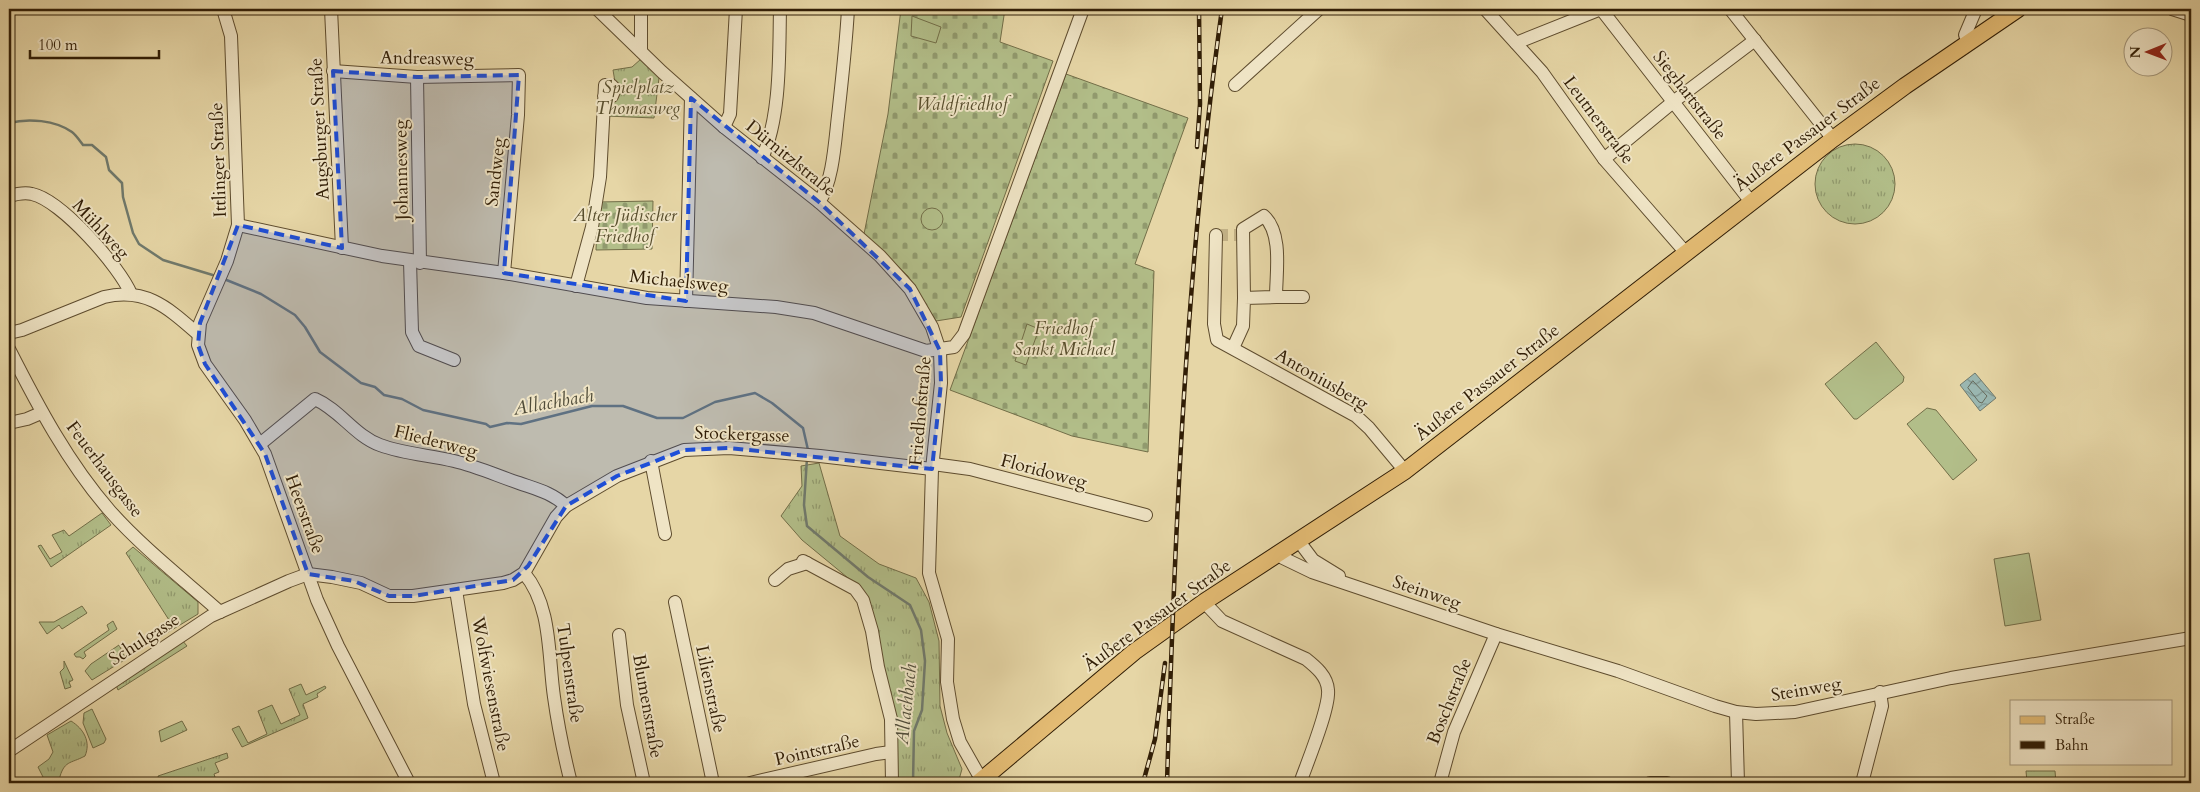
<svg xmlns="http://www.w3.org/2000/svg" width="2200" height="792" font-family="Cardo,serif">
<defs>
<pattern id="grass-tufts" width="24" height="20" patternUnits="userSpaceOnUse" patternTransform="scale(1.25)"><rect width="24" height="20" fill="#b2be89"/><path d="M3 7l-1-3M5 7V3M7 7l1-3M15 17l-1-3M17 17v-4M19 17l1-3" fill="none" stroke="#919a6e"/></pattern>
<pattern id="cemetery-stones" width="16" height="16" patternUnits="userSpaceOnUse" patternTransform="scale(1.25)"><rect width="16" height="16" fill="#b2be89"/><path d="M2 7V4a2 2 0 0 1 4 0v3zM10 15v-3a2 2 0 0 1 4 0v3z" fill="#919a6e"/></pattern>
<pattern id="water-waves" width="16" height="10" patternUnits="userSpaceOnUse" patternTransform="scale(1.25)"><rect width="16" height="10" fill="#9ab7b1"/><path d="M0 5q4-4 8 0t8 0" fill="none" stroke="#7e948e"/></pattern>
</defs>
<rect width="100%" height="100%" fill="#e6d6a6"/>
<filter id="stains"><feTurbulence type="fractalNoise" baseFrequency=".004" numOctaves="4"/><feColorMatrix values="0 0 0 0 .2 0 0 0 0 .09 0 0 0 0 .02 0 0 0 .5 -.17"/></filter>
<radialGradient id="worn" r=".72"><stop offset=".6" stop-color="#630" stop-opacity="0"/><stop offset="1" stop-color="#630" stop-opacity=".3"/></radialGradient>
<g fill="url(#grass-tufts)" stroke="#726e48">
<polygon points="641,59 659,78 654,118 606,116 607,100 616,100 622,89 615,82 613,70 632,67"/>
<circle cx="1855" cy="184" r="40"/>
<polygon points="819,463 840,536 879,564 916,578 929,602 939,641 940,706 947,733 962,769 958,783 896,783 893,717 859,587 802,540 781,516 802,486 801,466"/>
<polygon points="102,513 111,525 51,567 38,546 41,545 50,559 62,552 52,535 64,530 69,536"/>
<polygon points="133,547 198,602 198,614 152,642 147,635 169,620 126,553"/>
<polygon points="82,606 87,613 62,629 59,625 47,634 39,622 54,622"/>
<polygon points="113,621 117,629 84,652 86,656 83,659 80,657 76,657 74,654 109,630 107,625"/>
<polygon points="182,640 187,646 118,690 116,685"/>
<polygon points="119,645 126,659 92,680 85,671 91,664"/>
<polygon points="64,661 73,680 69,682 71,687 65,689 60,672 64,668"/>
<polygon points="301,684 306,695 325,686 326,688 317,694 318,697 303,704 308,718 242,747 232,729 239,726 248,743 267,734 258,711 272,705 281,724 300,715 289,689"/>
<polygon points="92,709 106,739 104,743 93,748 83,723 84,713"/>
<path d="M71,721C84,729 91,742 85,756C70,764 64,760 59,780L47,778V782L58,781L59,783H46L38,767L49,759L53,752L47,735Z"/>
<polygon points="182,721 187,730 161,742 159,731"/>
<polygon points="227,753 228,758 215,763 219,772 214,774 217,783 160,783 158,776"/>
<polygon points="2026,771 2055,771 2056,783 2027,782"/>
</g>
<g fill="url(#cemetery-stones)" stroke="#726e48">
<polygon points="901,9 1005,9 1000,42 1053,61 961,317 936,321 908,276 864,234 888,114"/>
<polygon points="1066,74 1188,118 1135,264 1154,271 1148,452 1072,436 950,390"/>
<polygon points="653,201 652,249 596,250 598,202"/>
</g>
<g fill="#b2be89" stroke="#726e48">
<polygon points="912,16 941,27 936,43 911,36"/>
<circle cx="932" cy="219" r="11"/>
<polygon points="1027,324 1039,329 1026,365 1015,361"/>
<polygon points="1876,342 1904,377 1903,382 1857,419 1854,419 1825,384"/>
<polygon points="1927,408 1936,410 1977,460 1953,480 1907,424"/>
<polygon points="2029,553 2041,620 2005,626 1994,559"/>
</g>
<polygon fill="url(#water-waves)" stroke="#707a6d" points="1975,373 1996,398 1980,411 1960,385"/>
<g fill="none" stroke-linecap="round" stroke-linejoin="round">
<polygon stroke="#666a5c" stroke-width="1" points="1973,381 1987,396 1982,403 1979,402 1968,388"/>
<g stroke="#707a6d" stroke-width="2.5">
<path d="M9,123C28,118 55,120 72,132C76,135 80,141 83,145H92L106,157L109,170L122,183L123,197L133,233L139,244L163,260L216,276"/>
<polyline points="224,279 261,294 295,315 305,327 320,352 361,383 375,387 384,395 402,399 423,410 486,424 490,427 507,423 521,424 592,406 623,406 657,418 683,418 715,402 755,393 772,403 803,428 808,450"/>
<polyline points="807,458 804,505 807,526 868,577 910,605 921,630 925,661 922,710 914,731 913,783"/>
</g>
<polyline stroke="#c2b186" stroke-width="12" stroke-dasharray="12 6" stroke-linecap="butt" points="1216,235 1243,235"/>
<g stroke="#5e4c2e" stroke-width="14">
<g id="minor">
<polyline points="223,9 231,36 238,225 227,261 200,323 198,345 205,364 245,420 265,454 317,600 338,646 409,783"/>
<polyline points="331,9 342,248"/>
<polyline points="597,9 662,72 724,127 819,202 880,256 910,289 932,327 940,351 941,383 932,469 929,573 948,639 947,682 953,719 960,742 981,779"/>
<polyline points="1485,9 1542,72 1604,159 1686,253"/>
<polyline points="1601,9 1751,202"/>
<polyline points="1730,9 1833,139"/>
<polyline points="2172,9 2191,15"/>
<polyline points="1969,42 1965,35 1976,9"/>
<polyline points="1516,43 1601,9"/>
<polyline points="641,51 641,9"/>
<polyline points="333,71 417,77 519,75 518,115 504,273"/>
<polyline points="417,77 420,263"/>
<polyline points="1235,85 1319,9"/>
<polyline points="724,127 730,114 736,9"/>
<path d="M762,158C781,117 779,54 780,9"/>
<polyline points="1604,159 1673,102 1755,40"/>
<path d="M9,196C16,194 24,192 32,194C61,200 120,267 131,294"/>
<path d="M819,202C833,182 835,141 838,116C842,80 846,45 848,9"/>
<polyline points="238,225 382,256 504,273 647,298 776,307 814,313 926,351 954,347 964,334 1083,9"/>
<polyline points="1216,235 1214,324 1217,340 1356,416 1369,428 1405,471"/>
<polyline points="410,261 412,332 419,346 454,360"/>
<polyline points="576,286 592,227 600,177 605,85 611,85 615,89 612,96 604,96"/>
<polyline points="1276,297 1303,297"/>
<polyline points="686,301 691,98"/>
<path d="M9,333L22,330L104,297C146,287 168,308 198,334"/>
<path d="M1233,348L1243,326L1244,298L1276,297C1276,273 1283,234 1264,216L1243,229L1244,298"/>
<path d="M9,349C38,406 68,463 110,511C143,548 183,579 220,612"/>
<polyline points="9,423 27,419 41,413"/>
<path d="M260,444L315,399C340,410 355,436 380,445C404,454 429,455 454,461C476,466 498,476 519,483C536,489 553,493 566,506"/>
<polyline points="651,461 665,534"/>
<polyline points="933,464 970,469 1146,515"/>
<polyline points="1298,540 1313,560 1339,576"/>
<polyline points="1280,552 1283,558 1312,572 1496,634 1618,671 1715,706 1736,712 1756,714 1795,712 1951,678 2191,638"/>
<polyline points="803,561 855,589 863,600 872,631 878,667 891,719 892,783"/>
<path d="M524,573C552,606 548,656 554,697C558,726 564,755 571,783"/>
<polyline points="775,580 788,569 807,563"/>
<polyline points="456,590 474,704 494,783"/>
<polyline points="675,602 713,783"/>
<path d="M1204,602L1222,621L1306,659C1316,667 1327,676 1328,690C1330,708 1307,763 1300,783"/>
<polyline points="619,635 627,705 644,783"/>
<polyline points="1736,712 1738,783"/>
<polyline points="9,751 211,616 289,581 308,574 332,577 361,583 389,596 413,596 503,583 513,580 524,573 556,517 566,506 617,476 684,450 729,448 820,456 932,469"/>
<polyline points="750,783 876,754 891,752"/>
<polyline points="1440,783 1454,732 1496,634"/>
<polyline points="1650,783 1667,783"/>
<polyline points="1862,783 1882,706 1880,692"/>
</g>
</g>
<g stroke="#311e06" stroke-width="18">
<polyline id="major" points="978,783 1134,652 1204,602 1405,471 1833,139 1905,86 2018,9"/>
</g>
<use href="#minor" stroke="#efe4c5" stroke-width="12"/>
<use href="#major" stroke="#e3bb73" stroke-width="16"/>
<g stroke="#311e06" stroke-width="4.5">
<g id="rail">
<polyline points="1197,147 1200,104 1199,9"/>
<polyline points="1143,783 1155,739 1165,663"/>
<path d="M1167,783C1175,524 1186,266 1222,9"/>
</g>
</g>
<use href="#rail" stroke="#efe4c5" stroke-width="2.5" stroke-dasharray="8" stroke-linecap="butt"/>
</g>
<path fill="#1d4ed8" fill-opacity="0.2" stroke="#1d4ed8" stroke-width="4" stroke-dasharray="10 6" stroke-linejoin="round" d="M333,71L417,77L519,75L504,273L686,301L691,98L819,202L910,289L940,351L941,383L932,469L729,448L684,450L617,476L566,506L528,566L513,580L413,596H389L354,581L308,574L265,454L205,364L198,345L200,323L238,225L342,248Z"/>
<g text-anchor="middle" stroke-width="4" stroke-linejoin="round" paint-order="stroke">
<g font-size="18" fill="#311e06" stroke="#efe4c5">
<text transform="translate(427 58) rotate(1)" y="6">Andreasweg</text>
<text transform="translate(1690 95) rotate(52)" y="6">Sieghartstraße</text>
<text transform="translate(1599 120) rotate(53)" y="6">Leutnerstraße</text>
<text transform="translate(319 129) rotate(-93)" y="6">Augsburger Straße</text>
<text transform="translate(1807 134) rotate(-37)" y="6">Äußere Passauer Straße</text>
<text transform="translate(791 158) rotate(39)" y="6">Dürnitzlstraße</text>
<text transform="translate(218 160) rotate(-92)" y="6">Ittlinger Straße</text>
<text transform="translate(401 170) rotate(-91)" y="6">Johannesweg</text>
<text transform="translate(495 172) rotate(-84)" y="6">Sandweg</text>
<text transform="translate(101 229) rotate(47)" y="6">Mühlweg</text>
<text transform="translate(679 281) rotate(6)" y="6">Michaelsweg</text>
<text transform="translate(1322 379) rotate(30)" y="6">Antoniusberg</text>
<text transform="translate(1487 382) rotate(-38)" y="6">Äußere Passauer Straße</text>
<text transform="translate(920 411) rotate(-85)" y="6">Friedhofstraße</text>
<text transform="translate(742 434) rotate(2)" y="6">Stockergasse</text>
<text transform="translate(436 441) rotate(14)" y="6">Fliederweg</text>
<text transform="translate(105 469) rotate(53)" y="6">Feuerhausgasse</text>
<text transform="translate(1044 471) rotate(15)" y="6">Floridoweg</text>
<text transform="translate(305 514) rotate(70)" y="6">Heerstraße</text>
<text transform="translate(1427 592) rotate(19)" y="6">Steinweg</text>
<text transform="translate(1157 615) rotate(-36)" y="6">Äußere Passauer Straße</text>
<text transform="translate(144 639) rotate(-33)" y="6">Schulgasse</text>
<text transform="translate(570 673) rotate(82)" y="6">Tulpenstraße</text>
<text transform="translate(491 684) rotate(79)" y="6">Wolfwiesenstraße</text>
<text transform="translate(711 689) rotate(78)" y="6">Lilienstraße</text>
<text transform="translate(1806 689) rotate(-10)" y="6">Steinweg</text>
<text transform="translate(1449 701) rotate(-68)" y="6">Boschstraße</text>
<text transform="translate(648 706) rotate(80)" y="6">Blumenstraße</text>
<text transform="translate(817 750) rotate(-13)" y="6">Pointstraße</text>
</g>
<g font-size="18" font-style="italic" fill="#584e2d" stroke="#efe4c5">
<text x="638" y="93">Spielplatz<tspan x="638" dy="21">Thomasweg</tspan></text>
<text x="962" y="110">Waldfriedhof</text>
<text x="625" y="221">Alter Jüdischer<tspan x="625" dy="21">Friedhof</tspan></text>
<text x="1064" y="334">Friedhof<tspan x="1064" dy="21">Sankt Michael</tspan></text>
</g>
<g font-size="19" font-style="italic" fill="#504c39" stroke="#efe4c5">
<text transform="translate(553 401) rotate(-10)" y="7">Allachbach</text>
<text transform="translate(905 704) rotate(-84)" y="7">Allachbach</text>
</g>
</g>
<rect width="2200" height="792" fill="none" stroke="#e6d6a6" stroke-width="30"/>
<rect x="10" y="10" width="2180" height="772" fill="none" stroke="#311e06" stroke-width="2.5"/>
<rect x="15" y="15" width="2170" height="762" fill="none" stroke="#311e06"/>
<rect x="2010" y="700" width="162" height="65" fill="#efe4c5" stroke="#a39579"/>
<rect x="2020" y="716" width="25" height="8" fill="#e3bb73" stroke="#a39579"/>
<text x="2055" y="724" font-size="15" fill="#311e06">Straße</text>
<rect x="2020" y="741" width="25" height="8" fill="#311e06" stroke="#a39579"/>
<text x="2055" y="750" font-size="15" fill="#311e06">Bahn</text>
<g transform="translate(2148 52) rotate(269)"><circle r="24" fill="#efe4c5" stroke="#a39579"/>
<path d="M0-4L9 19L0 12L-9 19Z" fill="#8f2418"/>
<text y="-8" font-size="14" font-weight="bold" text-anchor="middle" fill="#311e06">N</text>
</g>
<path d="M30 50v8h129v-8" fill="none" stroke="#311e06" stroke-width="2.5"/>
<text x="38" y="50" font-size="15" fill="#311e06" stroke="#efe4c5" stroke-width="4" paint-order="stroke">100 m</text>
<rect width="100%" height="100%" filter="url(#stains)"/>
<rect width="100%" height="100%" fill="url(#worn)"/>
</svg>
